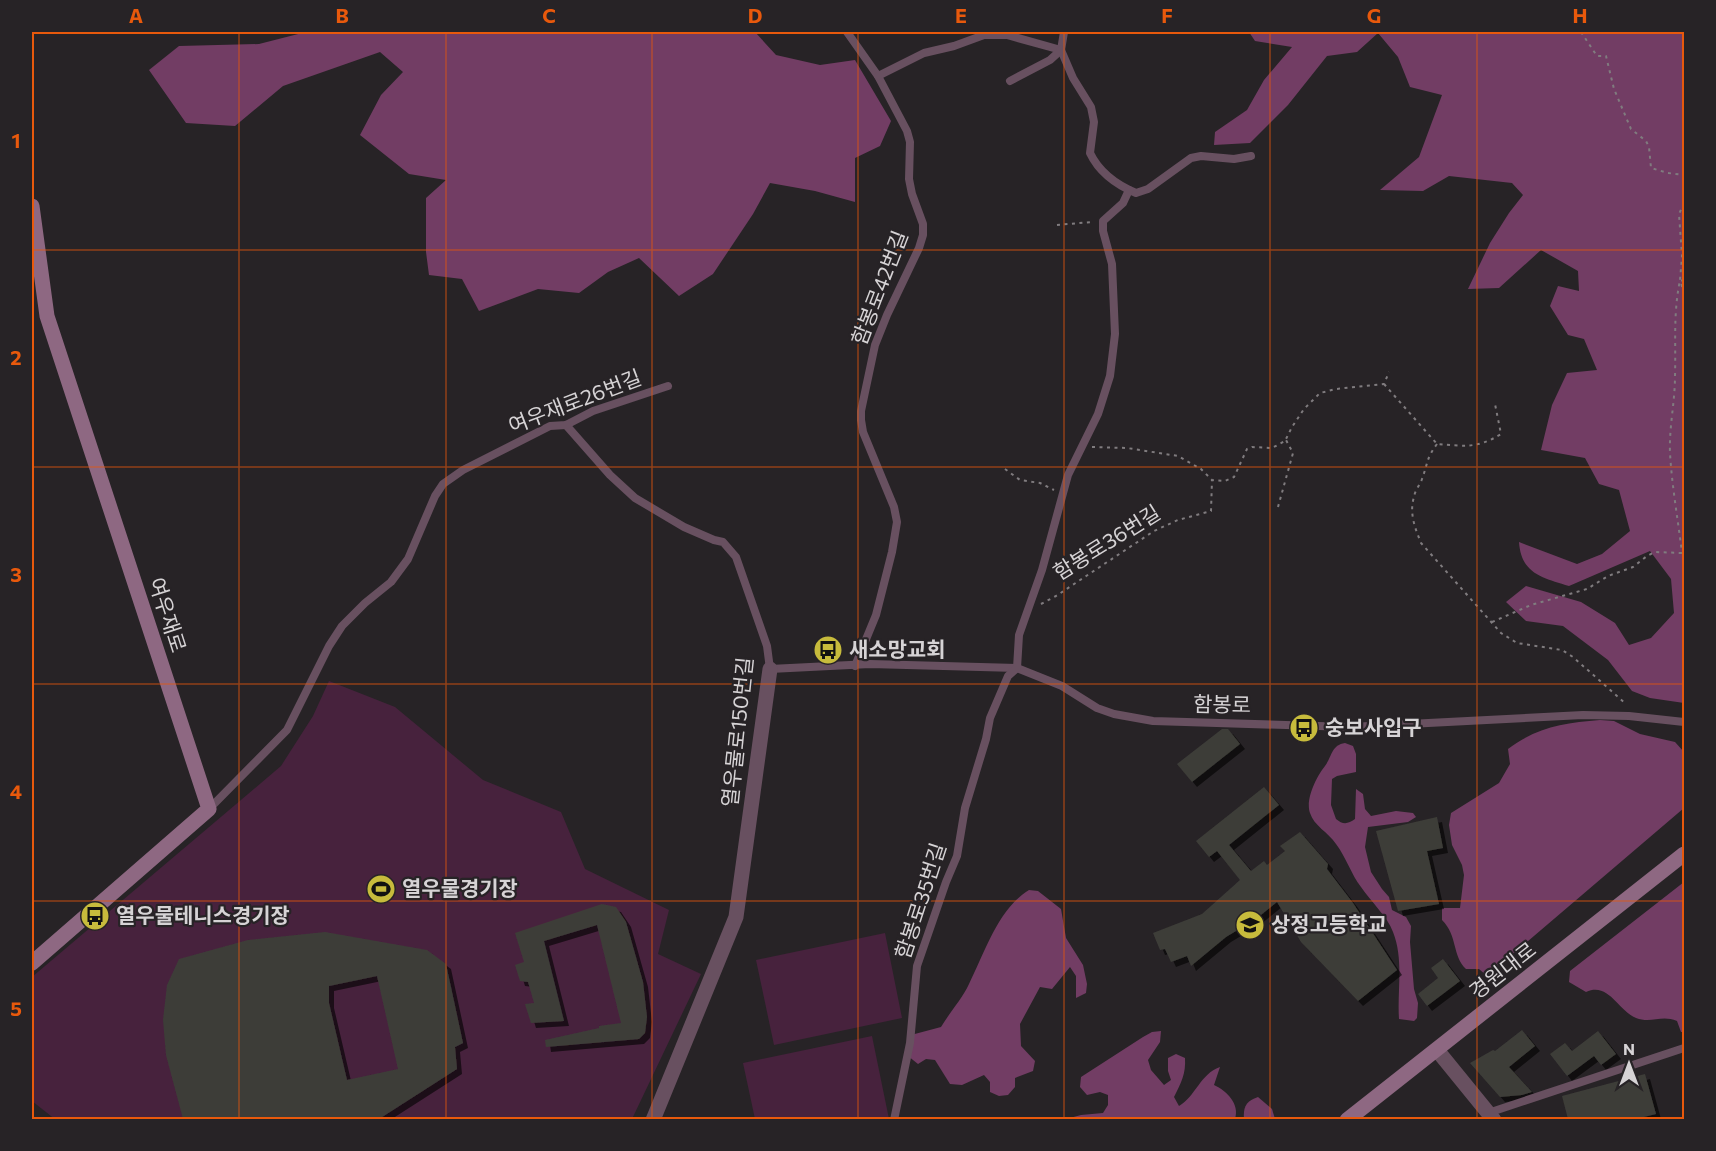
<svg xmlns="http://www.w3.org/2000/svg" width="1716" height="1151" font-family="Commissioner,'Noto Sans KR',sans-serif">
<defs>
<filter id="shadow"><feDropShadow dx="5" dy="5" stdDeviation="0" flood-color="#0009"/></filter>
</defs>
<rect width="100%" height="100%" fill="#272326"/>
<g fill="#47223d">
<polygon points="329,681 395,707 483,780 561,812 585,869 669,910 658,954 701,974 632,1119 56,1120 32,1101 32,977 281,766 313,716"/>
<polygon points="885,933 902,1018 774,1045 756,960"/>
<polygon points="872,1036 889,1119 755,1119 743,1063"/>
</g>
<g fill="#723d64">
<polygon points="306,32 755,32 776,55 820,65 855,60 891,121 880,146 855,158 855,202 815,191 770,183 753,214 713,274 679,296 639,258 608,272 579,293 538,289 479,311 462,279 429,275 426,252 426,198 446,180 409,174 360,135 381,95 403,72 380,52 283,86 235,126 186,123 149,70 179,46 259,44"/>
<path d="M1249,32H1684V703L1650,698L1632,691L1608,660L1563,626L1526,621L1506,602L1526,586L1581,602L1615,623L1629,645L1651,638L1674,613L1671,579L1650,551L1569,586C1543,578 1521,574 1519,542L1577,564L1602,554L1630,531L1619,490L1599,484L1585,458L1541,450L1552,405L1567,373L1597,370L1584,339L1568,335L1550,306L1558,286L1579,291L1578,271L1541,250L1499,288L1468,289L1490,243L1509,213L1523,195L1512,183L1449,176L1423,191L1380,190L1419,157L1442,95L1410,87L1398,57L1378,33L1357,52L1327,56L1288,105L1250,143L1214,145L1215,132L1247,110L1264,80L1292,47L1255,41Z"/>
<path d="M1600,720L1614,721L1640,734L1675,742L1684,752V808L1487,976L1479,969H1466C1452,956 1458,936 1442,920V908H1460L1464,875L1462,865L1452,845L1449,825L1451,813L1499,783L1510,764L1508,749C1537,727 1564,723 1600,720Z"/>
<path d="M1345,743L1353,746L1356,754V772L1337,776L1332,779L1331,805L1336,819C1343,825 1348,824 1355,819L1356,789L1363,794L1365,809L1371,816L1396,811L1413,813L1416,817L1408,822L1368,827L1365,847L1371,872L1382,889L1389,897L1392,910L1406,917L1411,926L1410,942L1414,989L1418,1003L1417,1018L1414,1021L1399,1019C1397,990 1404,960 1393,932C1387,916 1371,902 1361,887C1351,874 1346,857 1336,844C1328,832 1314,826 1310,813C1305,799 1317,776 1325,766C1332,757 1331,745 1345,743Z"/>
<path d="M1684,882V1032H1681L1677,1021C1661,1014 1652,1024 1636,1018C1617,1010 1609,982 1586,992L1569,982L1570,971Z"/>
<path d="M1029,890L1038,891L1061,909L1066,938L1083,965L1087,984L1086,993L1076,998V976L1070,967L1052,989L1040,987L1020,1024L1021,1046L1035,1061L1033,1071L1015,1078V1087L1008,1095L999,1096L990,1092V1082L984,1075L962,1085L950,1084L935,1060L926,1059L918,1064L908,1056L911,1035L941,1027C950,1012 962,999 969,984C985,952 998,909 1029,890Z"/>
<path d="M1161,1031L1160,1042L1148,1060L1151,1070L1164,1085L1171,1080L1168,1071V1058L1176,1054L1185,1058C1186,1074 1181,1083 1174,1097L1179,1106C1196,1096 1200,1074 1220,1067L1214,1085C1227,1091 1240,1104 1235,1119H1066L1081,1115L1103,1113L1108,1105V1095L1100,1092L1087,1095L1080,1087L1081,1077L1143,1037L1152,1032Z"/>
<path d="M1258,1097L1272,1109L1275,1119H1244C1243,1107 1246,1101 1258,1097Z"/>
</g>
<g fill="#3d3d38" fill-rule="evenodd" filter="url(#shadow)">
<polygon points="1222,729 1228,729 1240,744 1192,782 1177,764"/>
<polygon points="1264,787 1279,805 1229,845 1251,871 1264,861 1267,865 1285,851 1280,846 1300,832 1328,864 1327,869 1353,903 1397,970 1358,1001 1301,942 1277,902 1256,919 1226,937 1191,966 1187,956 1171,962 1165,949 1160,950 1153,933 1202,914 1240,880 1217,851 1209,857 1196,841"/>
<polygon points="1437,817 1443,848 1427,851 1439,904 1398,911 1376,831"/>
<polygon points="602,904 616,907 626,922 643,982 647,1017 645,1033 639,1039 546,1047 545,1040 599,1028 599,1026 621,1023 597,925 544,941 564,1021 531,1023 525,1004 534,1003 528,982 520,981 515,965 524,962 515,933"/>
<path d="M325,932L427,950L446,964L463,1043L455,1047L457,1069L379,1119H183L166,1055L163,1020L167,985L179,959L248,940ZM377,976L398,1069L347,1080L329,1003V986Z"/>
<polygon points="1443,959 1460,981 1427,1006 1418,994 1438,978 1431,968"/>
<polygon points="1522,1030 1535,1046 1509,1067 1532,1092 1522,1095 1500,1097 1470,1063 1493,1050 1495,1051"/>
<polygon points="1598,1031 1616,1054 1601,1065 1594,1056 1567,1076 1550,1054 1565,1043 1572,1051"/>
<polygon points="1645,1074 1656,1114 1636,1119 1568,1119 1562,1096"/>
</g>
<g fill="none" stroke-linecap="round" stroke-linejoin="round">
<g stroke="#807c7f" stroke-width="2" stroke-dasharray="3 4.5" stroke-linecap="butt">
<polyline points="1581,32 1597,56 1606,56 1614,89 1631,129 1646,141 1649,147 1651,168 1668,173 1684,175"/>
<polyline points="1684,203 1679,214 1682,256 1680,280 1684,293"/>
<polyline points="1057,225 1092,222"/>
<path d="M1684,281L1680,280C1673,315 1676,341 1675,376C1675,402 1669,427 1670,453C1672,487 1678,520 1682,553L1684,554"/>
<path d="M1384,384L1437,444C1464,446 1477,449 1501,434L1495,404"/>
<path d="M1437,444C1426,459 1428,463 1422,479C1420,485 1415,490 1414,497C1409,513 1415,528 1421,543L1501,633L1517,643L1562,650L1573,657L1626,704"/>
<polyline points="1092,447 1127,448 1178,456 1201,469 1212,480 1225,481 1234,477 1247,449 1252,447 1272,448 1285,441 1292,427 1304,409 1320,393 1336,389 1384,384 1389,372"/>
<polyline points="1005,469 1020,480 1040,483 1054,490"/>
<polyline points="1278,507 1293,453 1286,440"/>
<polyline points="1041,604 1056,596 1154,531 1178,520 1211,511 1212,480"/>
<polyline points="1492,622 1531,605 1587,589 1608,576 1633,567 1647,556 1655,552 1682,553 1684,548"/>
</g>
<g stroke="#685060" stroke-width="8">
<polyline points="847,32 878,76 907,131 910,142 909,179 912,194 923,224 923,235 919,248 887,315 875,345 861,411 861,420 863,432 894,507 897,522 892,552 876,615 855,666"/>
<path d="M1064,32L1061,50L1073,78L1091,107L1094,122L1090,153C1099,172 1117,185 1136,193L1148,189L1191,158L1201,156L1234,159L1251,156"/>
<polyline points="878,76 924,53 954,46 984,35 1007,35 1061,50"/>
<polyline points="1010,81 1050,60 1061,50"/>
<polyline points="566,425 610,475 635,498 684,527 714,540 723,542 736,557 767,646 770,669 870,664 1017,668 1062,686 1097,708 1114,714 1153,721 1350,727 1583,715 1629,716 1684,722"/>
<polyline points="209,809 287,730 329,646 342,626 365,603 391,582 408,559 435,496 443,484 463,470 550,426 566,425 593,411 668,386"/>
<polyline points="1488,1113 1684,1048"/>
<polyline points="894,1120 910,1043 917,966 946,882 957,856 965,808 986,739 990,718 1008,676 1017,668 1019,635 1042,570 1068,475 1098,414 1110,376 1115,334 1112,264 1103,231 1103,221 1123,203 1129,190"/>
</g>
<g stroke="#685060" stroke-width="15">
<polyline points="1437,1050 1494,1120"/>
<polyline points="653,1120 736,917 770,669"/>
</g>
<g stroke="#8e6882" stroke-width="15">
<polyline points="32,206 47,316 209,809 32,963"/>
<polyline points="1347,1120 1684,854"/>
</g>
</g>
<path fill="none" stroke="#e8590c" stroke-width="1.5" stroke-opacity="0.55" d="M239,32V1120M446,32V1120M652,32V1120M858,32V1120M1064,32V1120M1270,32V1120M1477,32V1120M32,250H1684M32,467H1684M32,684H1684M32,901H1684"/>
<defs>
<g id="bus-disc" transform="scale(1.5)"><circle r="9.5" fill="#c7bb3c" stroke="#272326"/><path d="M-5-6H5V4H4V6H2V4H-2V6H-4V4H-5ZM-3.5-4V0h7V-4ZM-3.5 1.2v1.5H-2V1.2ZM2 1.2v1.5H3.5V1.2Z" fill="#111"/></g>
<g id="stadium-disc" transform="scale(1.5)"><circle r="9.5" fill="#c7bb3c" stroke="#272326"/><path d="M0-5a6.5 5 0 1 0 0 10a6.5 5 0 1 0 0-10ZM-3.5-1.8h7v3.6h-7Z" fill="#111"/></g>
<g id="school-disc" transform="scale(1.5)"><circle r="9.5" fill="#c7bb3c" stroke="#272326"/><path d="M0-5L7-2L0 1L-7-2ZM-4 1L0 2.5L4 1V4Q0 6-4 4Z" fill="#111"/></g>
</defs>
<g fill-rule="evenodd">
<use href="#bus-disc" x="828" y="650"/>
<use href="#bus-disc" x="1304" y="728"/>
<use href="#stadium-disc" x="381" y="889"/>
<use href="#bus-disc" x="95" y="916"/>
<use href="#school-disc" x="1250" y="925"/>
</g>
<g text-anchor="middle" stroke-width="4.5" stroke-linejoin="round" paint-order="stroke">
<g font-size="21" fill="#d6d3d5" stroke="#272326">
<text transform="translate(880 288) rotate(-69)" y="7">함봉로42번길</text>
<text transform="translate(575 402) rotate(-21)" y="7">여우재로26번길</text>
<text transform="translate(1107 543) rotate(-32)" y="7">함봉로36번길</text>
<text transform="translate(167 615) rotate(72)" y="7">여우재로</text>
<text transform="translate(1222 705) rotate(1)" y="7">함봉로</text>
<text transform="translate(738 732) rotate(-84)" y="7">열우물로150번길</text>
<text transform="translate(921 901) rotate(-72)" y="7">함봉로35번길</text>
<text transform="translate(1503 971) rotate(-38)" y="7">경원대로</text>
</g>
<g font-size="21" font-weight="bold" fill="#d6d3d5" stroke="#272326" text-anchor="start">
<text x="849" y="657">새소망교회</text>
<text x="1325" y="735">숭보사입구</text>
<text x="402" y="896">열우물경기장</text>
<text x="116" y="923">열우물테니스경기장</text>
<text x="1271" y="932">상정고등학교</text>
</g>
</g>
<rect width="1716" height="1151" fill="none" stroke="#272326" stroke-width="66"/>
<g transform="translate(1629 1064)" stroke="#272326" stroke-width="4.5" paint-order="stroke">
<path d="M0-4.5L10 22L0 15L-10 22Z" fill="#d6d3d5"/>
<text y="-9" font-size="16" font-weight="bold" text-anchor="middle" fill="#d6d3d5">N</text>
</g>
<rect x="33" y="33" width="1650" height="1085" fill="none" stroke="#e8590c" stroke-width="2"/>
<g font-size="20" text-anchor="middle" font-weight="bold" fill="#e8590c">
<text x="136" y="23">A</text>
<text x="342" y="23">B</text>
<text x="549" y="23">C</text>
<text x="755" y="23">D</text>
<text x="961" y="23">E</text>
<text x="1167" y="23">F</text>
<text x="1374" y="23">G</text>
<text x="1580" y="23">H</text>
<text x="16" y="148">1</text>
<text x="16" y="365">2</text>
<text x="16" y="582">3</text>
<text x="16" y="799">4</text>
<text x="16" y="1016">5</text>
</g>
</svg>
